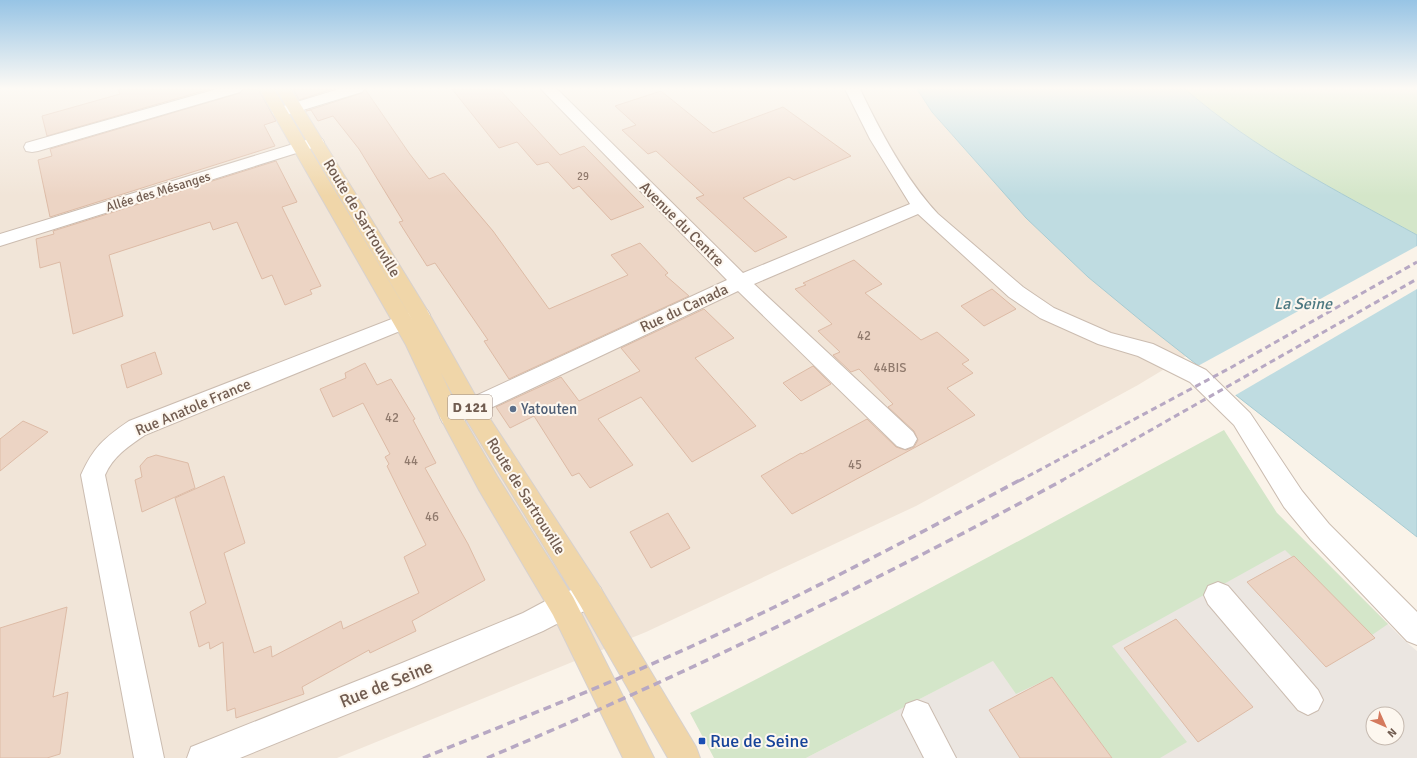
<svg xmlns="http://www.w3.org/2000/svg" width="1417" height="758" font-family="Signika,sans-serif">
<rect width="100%" height="100%" fill="#faf3e9"/>
<polygon fill="#f1e5d8" points="0,89 917,89 932,112 1026,218 1088,277 1186,356 1138,385 916,506 646,632 337,758 0,758"/>
<path fill="#ebe6e1" fill-rule="evenodd" d="M1277,513L1404,640L1417,651V758H806ZM1373,714H1397V738H1373Z"/>
<g fill="#d4e6c9">
<path d="M1185,89H1417V235C1337,191 1254,150 1185,89Z"/>
<path d="M1224,430L1277,513L1388,624L1372,635L1285,550L1112,646L1187,742L1160,758H1112L1052,677L1016,694L993,661L806,758H714L690,713C870,622 1047,526 1224,430Z"/>
</g>
<path fill="#bfdce1" stroke="#a7cbd2" d="M917,89H1185C1254,149 1337,191 1417,235V537L1145,324L1088,277L1026,218L932,112Z"/>
<polygon fill="#faf3e9" points="1417,246 1417,289 1234,396 1196,367"/>
<g fill="#ecd4c4" stroke="#ddbba6">
<polygon points="118,89 210,89 47,136 42,116 120,94"/>
<polygon points="243,89 258,89 276,121 264,125 275,146 50,217 38,160 52,156 50,149 240,93"/>
<polygon points="293,89 332,89 299,100"/>
<polygon points="365,89 409,153 429,179 444,173 493,231 549,309 628,275 611,255 640,243 668,273 665,275 689,296 509,379 484,341 488,340 435,263 427,266 399,222 403,221 359,149 333,116 318,121 311,110 306,111 362,93"/>
<polygon points="452,89 499,89 560,155 584,146 644,207 611,220 579,186 573,189 548,162 537,165 517,142 499,148"/>
<polygon points="661,91 713,133 783,107 851,156 794,180 789,177 743,198 787,237 755,252 696,198 704,195 656,151 648,154 622,130 636,125 615,106"/>
<polygon points="276,161 297,202 282,207 321,286 310,290 312,294 285,305 272,275 262,279 237,222 213,230 210,222 109,255 123,316 73,334 60,262 40,268 36,239 54,234 53,231"/>
<polygon points="854,260 882,284 865,293 921,340 937,332 969,360 962,364 973,373 947,388 975,415 792,514 761,476 801,453 802,454 867,419 896,447 906,450 914,447 918,440 914,431 888,407 893,404 859,369 851,372 833,355 840,352 818,331 832,324 795,289 806,285 803,283"/>
<polygon points="992,289 1016,309 984,326 961,306"/>
<polygon points="704,309 734,338 695,358 756,426 692,462 641,397 598,419 633,465 590,488 579,473 572,476 534,416 510,428 496,407 561,377 579,401 640,371 621,348"/>
<polygon points="155,352 162,374 127,388 121,365"/>
<polygon points="365,363 377,385 391,379 415,419 413,420 436,463 425,468 468,544 485,580 412,621 416,631 370,653 369,650 302,687 304,694 236,718 235,708 227,711 223,642 210,649 209,642 199,647 190,612 206,603 175,498 224,476 245,543 224,553 254,653 271,646 272,657 341,621 343,629 419,593 404,557 426,545 387,466 389,464 385,457 390,454 363,403 333,417 320,389 346,378 345,373"/>
<polygon points="813,366 831,384 801,401 783,383"/>
<polygon points="23,421 48,432 0,471 0,439"/>
<polygon points="156,455 188,463 195,488 142,512 135,480 142,477 140,466 147,458"/>
<polygon points="668,513 690,548 651,568 630,532"/>
<polygon points="1294,556 1375,638 1326,667 1247,582"/>
<polygon points="67,607 53,697 68,692 60,754 47,758 0,758 0,628"/>
<polygon points="1176,619 1253,707 1198,742 1124,648"/>
<polygon points="1052,677 1112,758 1020,758 989,710"/>
</g>
<g fill="none" stroke-linecap="round" stroke-linejoin="round">
<g stroke="#cbbcb0" stroke-width="2">
<g id="street">
<polygon points="217,89 242,89 240,92 38,151 32,152 26,151 24,147 26,143"/>
<polygon points="339,89 364,89 362,92 280,117 274,115 272,112 274,109"/>
<path d="M541,89H557L743,273L910,204L870,139L845,89H860C880,131 906,180 938,214L1023,287L1054,308L1111,333L1153,344L1206,370L1250,413L1302,491L1329,524L1417,612V645L1407,641L1311,540L1284,507L1234,425L1190,382L1138,356L1098,344L1040,318L1009,297L918,214L754,284L913,432L917,439L913,446L905,449L897,446L738,291L459,423L451,426L443,423L440,417L443,411L727,280Z"/>
<polygon points="316,137 322,139 324,142 322,145 0,246 0,234"/>
<path d="M420,308L427,310L430,315L427,320L145,435C129,446 113,456 105,475L164,758H134L81,475C93,448 104,438 129,421Z"/>
<polygon points="1218,582 1228,586 1318,690 1323,700 1318,710 1308,715 1298,710 1208,604 1204,595 1208,586"/>
<polygon points="590,583 600,587 604,596 600,605 572,616 543,631 414,687 240,758 187,758 191,747 402,663 523,613 553,597"/>
<polygon points="917,700 928,704 956,758 924,758 902,715 906,704"/>
</g>
</g>
<g stroke="#d7d1ce" stroke-width="2">
<polygon id="primary" points="259,89 274,89 413,321 276,89 291,89 427,310 479,402 600,587 696,747 700,758 668,758 580,605 463,414 441,373 460,413 497,476 573,597 654,758 623,758 553,615 479,490 440,417 406,345"/>
</g>
<use href="#street" fill="#fff" fill-rule="evenodd"/>
<use href="#primary" fill="#f0d6a9" fill-rule="evenodd"/>
<g stroke="#b7a8c3" stroke-width="3" stroke-dasharray="6 4" stroke-linecap="butt">
<polyline points="1019,481 1230,368 1417,262"/>
<polyline points="1061,481 1417,279"/>
</g>
<g stroke="#b7a8c3" stroke-width="3.5" stroke-dasharray="8 5" stroke-linecap="butt">
<path d="M423,758C516,720 610,684 701,642C809,592 915,536 1020,480"/>
<path d="M487,758C684,675 875,582 1063,480"/>
</g>
</g>
<linearGradient id="sky" x2="0" y2="1"><stop stop-color="#97c4e5"/><stop offset="0.45" stop-color="#fdfaf5"/><stop offset="1" stop-color="#fdfaf5" stop-opacity="0"/></linearGradient>
<rect width="1417" height="196" fill="url(#sky)"/>
<circle fill="#5c6f8a" stroke="#fdf7ef" stroke-width="1.5" cx="513" cy="409" r="4"/>
<rect fill="#1a4fb4" stroke="#fdf7ef" stroke-width="1.5" x="698" y="737" width="8" height="8" rx="2"/>
<g text-anchor="middle" stroke-width="4" stroke-linejoin="round" paint-order="stroke">
<g font-size="11" fill="#907a6d">
<text x="583" y="180">29</text>
</g>
<g font-size="13" fill="#715c50" stroke="#fdf7ef">
<text transform="translate(158 191) rotate(-17)" y="5">Allée des Mésanges</text>
</g>
<g font-size="13" fill="#907a6d">
<text x="864" y="340">42</text>
<text x="890" y="372">44BIS</text>
<text x="392" y="422">42</text>
<text x="411" y="465">44</text>
<text x="855" y="469">45</text>
<text x="432" y="521">46</text>
</g>
<rect fill="#fdf7ef" stroke="#9b8a80" stroke-width="1" x="448" y="395" width="44" height="24" rx="3"/>
<g font-size="14" font-weight="bold" fill="#715c50">
<text x="470" y="412">D 121</text>
</g>
<g font-size="15" fill="#715c50" stroke="#fdf7ef">
<text transform="translate(362 218) rotate(59)" y="5">Route de Sartrouville</text>
<text transform="translate(682 224) rotate(45)" y="5">Avenue du Centre</text>
<text transform="translate(684 308) rotate(-25)" y="5">Rue du Canada</text>
<text transform="translate(193 407) rotate(-23)" y="5">Rue Anatole France</text>
<text transform="translate(526 496) rotate(58)" y="5">Route de Sartrouville</text>
</g>
<g font-size="15" fill="#4e5e75" stroke="#fdf7ef" text-anchor="start">
<text x="521" y="414">Yatouten</text>
</g>
<g font-size="16" font-style="italic" fill="#4c7881" stroke="#fdf7ef">
<text x="1303" y="309">La Seine</text>
</g>
<g font-size="18" fill="#715c50" stroke="#fdf7ef">
<text transform="translate(386 684) rotate(-22)" y="6">Rue de Seine</text>
</g>
<g font-size="18" fill="#164399" stroke="#fdf7ef" text-anchor="start">
<text x="710" y="747">Rue de Seine</text>
</g>
</g>
<g transform="translate(1385 726) rotate(135)"><circle r="19" fill="#fdf7ef" stroke="#c5b9af"/>
<path d="M0-3L7 15L0 10L-7 15Z" fill="#d4795d"/>
<text y="-6" font-size="11" font-weight="bold" text-anchor="middle" fill="#715c50">N</text>
</g>
</svg>
